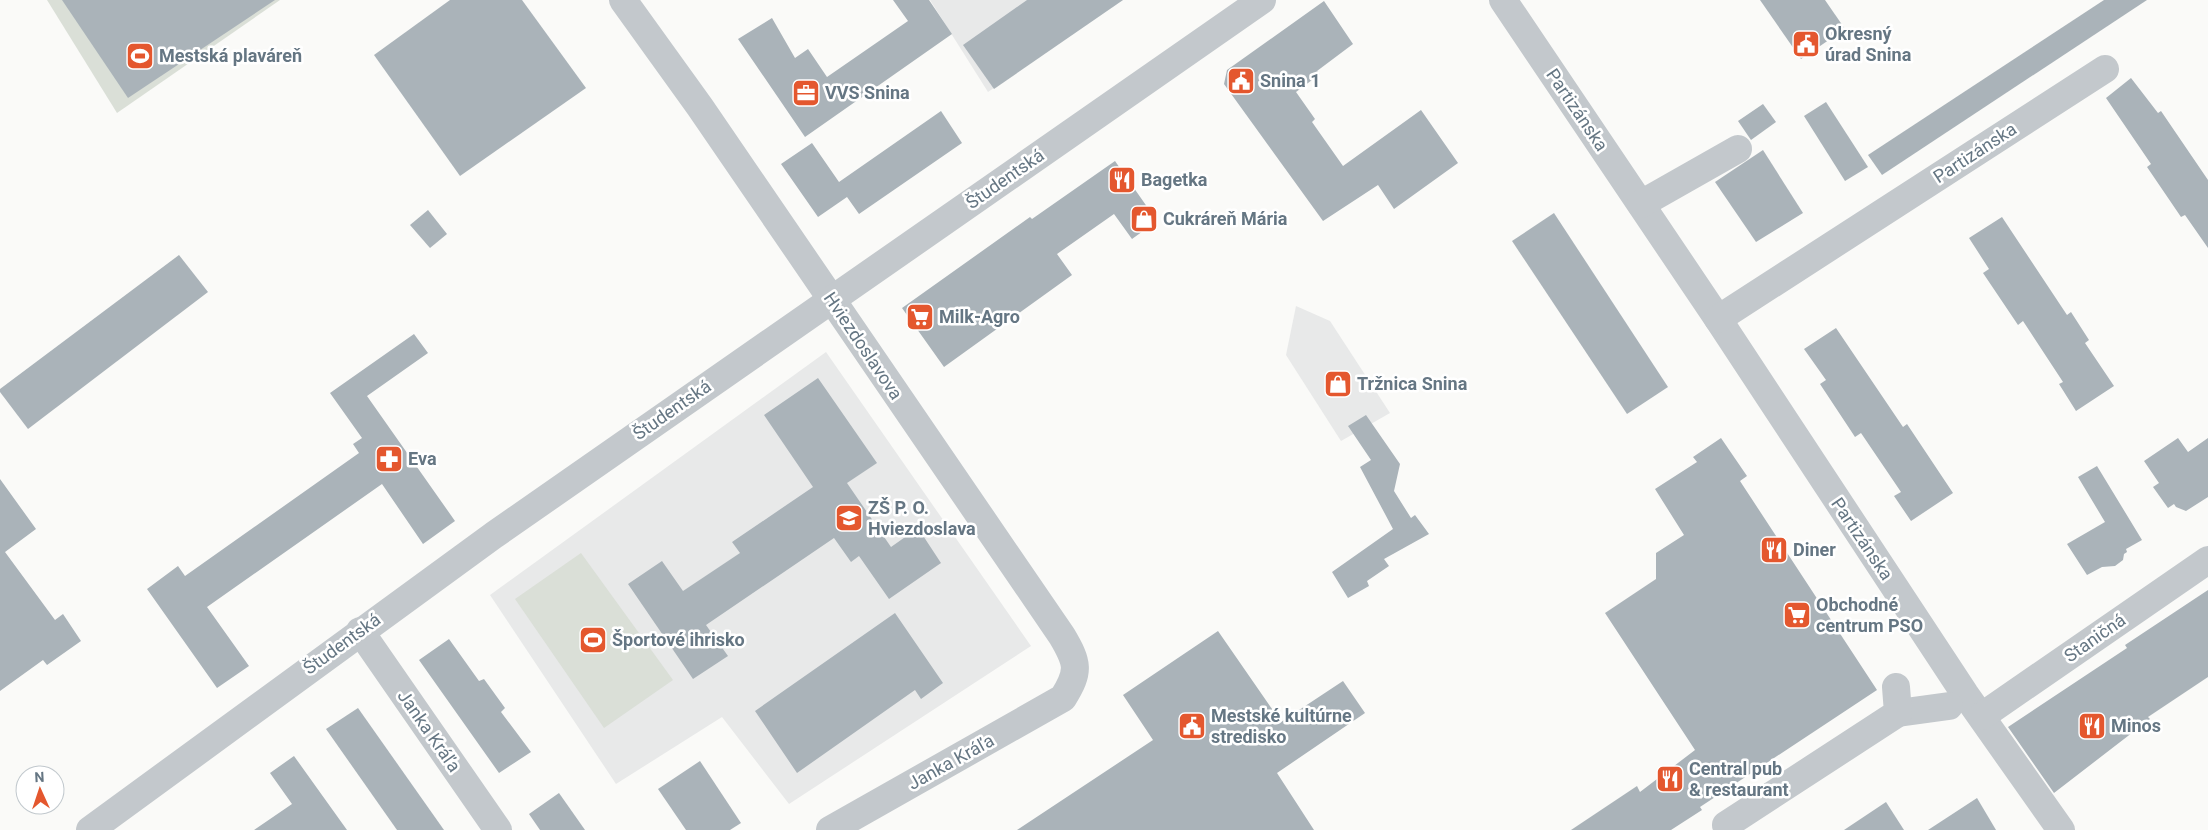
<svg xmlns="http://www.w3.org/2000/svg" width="2208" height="830" font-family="Roboto,sans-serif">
<rect width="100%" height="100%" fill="#fafaf8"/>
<g fill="#e8e9e9">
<polygon points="930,0 1123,0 988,92"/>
<polygon points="1296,306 1330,321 1390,413 1341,441 1286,355"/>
<polygon points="826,352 1031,646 789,804 722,717 616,784 490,595"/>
</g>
<g fill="#dadfd7">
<polygon points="47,0 280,0 117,113"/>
<polygon points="581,553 673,680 604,728 515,599"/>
</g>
<g fill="#aab3b9">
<polygon points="62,0 275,0 128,98"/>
<polygon points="450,0 522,0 586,88 460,176 374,55"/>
<polygon points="893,0 929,0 952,34 805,137 738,39 772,18 795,58 808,49 827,77 908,21"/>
<polygon points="1027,0 1123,0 994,89 963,45"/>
<polygon points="1760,0 1825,0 1845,29 1801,59"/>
<polygon points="2104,0 2147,0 1882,175 1868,155"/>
<polygon points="1324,1 1353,44 1317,71 1320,74 1296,92 1315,119 1312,122 1343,166 1421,110 1458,163 1394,209 1378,185 1323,221 1224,84 1227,70"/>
<polygon points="2131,78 2158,113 2161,111 2208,180 2208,248 2185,215 2181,217 2147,167 2151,164 2106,98"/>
<polygon points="1826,102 1868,167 1845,181 1804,116"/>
<polygon points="1763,104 1776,122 1751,140 1738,121"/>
<polygon points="941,111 962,143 859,214 847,197 818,217 781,164 812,143 839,182"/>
<polygon points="1763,150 1803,213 1756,242 1715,182"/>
<polygon points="1115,161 1157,221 1132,239 1114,214 1057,254 1072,275 944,367 902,308 1030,217 1032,219"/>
<polygon points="428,210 447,234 430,248 410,225"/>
<polygon points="1554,213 1668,387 1627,414 1512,241"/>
<polygon points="2002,217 2067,315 2071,312 2089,340 2085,343 2114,386 2076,411 2059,384 2063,382 2023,321 2018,325 1983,273 1989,269 1969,238"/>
<polygon points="179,255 208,292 28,429 0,392 0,389"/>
<polygon points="1836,328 1903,427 1907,424 1953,493 1911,521 1894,496 1901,492 1861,433 1855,437 1820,384 1826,380 1804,349"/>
<polygon points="414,334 428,353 367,396 455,521 423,544 382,484 207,607 249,666 217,688 147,589 178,566 185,576 359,453 353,444 362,438 330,393"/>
<polygon points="818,378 877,463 847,483 891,547 918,528 941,563 889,599 859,556 851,562 834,538 706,625 728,656 693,679 628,584 662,561 683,591 740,553 732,542 813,487 764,415"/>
<polygon points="1366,415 1400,464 1394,491 1411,518 1415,515 1429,534 1384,559 1389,566 1367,581 1369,586 1348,598 1332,572 1393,529 1360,467 1371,460 1348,426"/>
<polygon points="1721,438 1747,476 1740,481 1877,690 1700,807 1702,810 1671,830 1571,830 1637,786 1640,792 1695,750 1605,613 1656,579 1656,553 1684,535 1655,489 1697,462 1693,457"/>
<polygon points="2178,438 2188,452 2208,438 2208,497 2186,511 2176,507 2174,504 2168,508 2153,487 2159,483 2144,461"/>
<polygon points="2097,466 2142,540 2126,549 2127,552 2124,554 2123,560 2115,566 2102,567 2087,575 2067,544 2105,522 2078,477"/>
<polygon points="0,479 36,529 5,552 55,620 63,614 81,641 47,665 43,660 0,691"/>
<polygon points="2208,590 2208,677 2148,717 2150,719 2054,793 2008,727 2127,648 2125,645"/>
<polygon points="895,613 943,683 921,699 915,690 797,773 755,711"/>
<polygon points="1218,631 1281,722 1343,681 1365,713 1277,773 1314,830 1017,830 1153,740 1123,695"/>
<polygon points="449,639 479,681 484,679 505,708 501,712 531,752 499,773 419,660"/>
<polygon points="358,708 444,830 397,830 326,729"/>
<polygon points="294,756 347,830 254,830 292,804 270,773"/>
<polygon points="700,761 741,823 730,830 686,830 658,789"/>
<polygon points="559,793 585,830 540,830 529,814"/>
<polygon points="1977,798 1996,830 1928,830"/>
<polygon points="1886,802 1904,830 1844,830"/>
</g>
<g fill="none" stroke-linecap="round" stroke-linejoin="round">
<g stroke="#c3c8cc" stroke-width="28">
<path d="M623,0L700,107L1062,636C1078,663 1080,671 1063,698L830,830"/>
<polyline points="1503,0 1718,319 1965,694 2061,830"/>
<polyline points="1641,204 1738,149"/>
<polyline points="1718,319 2105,69"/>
<polyline points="360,631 498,830"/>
<polyline points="1898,713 1949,706"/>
<polyline points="1982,716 2208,560"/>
<polyline points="90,830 494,535 1262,0"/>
<polyline points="1730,830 1726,825 1898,713 1896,687"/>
</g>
</g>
<defs>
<g id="civic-square" transform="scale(1.4375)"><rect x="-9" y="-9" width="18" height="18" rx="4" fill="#e4572e" stroke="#fff"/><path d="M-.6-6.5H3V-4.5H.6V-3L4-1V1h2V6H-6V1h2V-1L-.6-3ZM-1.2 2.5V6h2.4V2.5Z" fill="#fff"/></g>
<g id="stadium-square" transform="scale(1.4375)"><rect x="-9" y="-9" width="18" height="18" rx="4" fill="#e4572e" stroke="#fff"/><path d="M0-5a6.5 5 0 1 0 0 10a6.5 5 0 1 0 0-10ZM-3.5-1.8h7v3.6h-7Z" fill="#fff"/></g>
<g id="office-square" transform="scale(1.4375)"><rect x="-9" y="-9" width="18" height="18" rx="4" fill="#e4572e" stroke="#fff"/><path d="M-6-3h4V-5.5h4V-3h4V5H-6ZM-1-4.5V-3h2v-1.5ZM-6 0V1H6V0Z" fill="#fff"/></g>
<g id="restaurant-square" transform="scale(1.4375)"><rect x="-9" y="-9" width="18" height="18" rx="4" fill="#e4572e" stroke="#fff"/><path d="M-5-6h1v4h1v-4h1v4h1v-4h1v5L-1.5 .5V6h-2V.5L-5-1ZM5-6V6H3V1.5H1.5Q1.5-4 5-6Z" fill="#fff"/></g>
<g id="shop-square" transform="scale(1.4375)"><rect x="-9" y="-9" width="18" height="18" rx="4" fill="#e4572e" stroke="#fff"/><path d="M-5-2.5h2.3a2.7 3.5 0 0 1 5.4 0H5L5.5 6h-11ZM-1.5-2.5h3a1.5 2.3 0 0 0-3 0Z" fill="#fff"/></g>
<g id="supermarket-square" transform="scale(1.4375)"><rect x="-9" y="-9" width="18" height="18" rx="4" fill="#e4572e" stroke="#fff"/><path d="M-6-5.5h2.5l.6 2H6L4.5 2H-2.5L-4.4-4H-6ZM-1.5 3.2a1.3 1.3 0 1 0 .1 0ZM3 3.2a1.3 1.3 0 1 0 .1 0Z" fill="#fff"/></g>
<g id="pharmacy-square" transform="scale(1.4375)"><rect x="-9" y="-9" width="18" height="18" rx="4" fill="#e4572e" stroke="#fff"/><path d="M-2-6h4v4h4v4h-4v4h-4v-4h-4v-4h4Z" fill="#fff"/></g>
<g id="school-square" transform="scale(1.4375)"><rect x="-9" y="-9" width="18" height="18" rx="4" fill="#e4572e" stroke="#fff"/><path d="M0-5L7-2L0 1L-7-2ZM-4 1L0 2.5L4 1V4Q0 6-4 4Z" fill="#fff"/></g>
</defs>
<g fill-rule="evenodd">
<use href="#civic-square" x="1806" y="44"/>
<use href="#stadium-square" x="140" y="56"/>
<use href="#civic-square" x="1241" y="81"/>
<use href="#office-square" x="806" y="93"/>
<use href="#restaurant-square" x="1122" y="180"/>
<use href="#shop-square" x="1144" y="219"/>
<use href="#supermarket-square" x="920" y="317"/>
<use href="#shop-square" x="1338" y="384"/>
<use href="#pharmacy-square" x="389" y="459"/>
<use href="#school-square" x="849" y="518"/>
<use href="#restaurant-square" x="1774" y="550"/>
<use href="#supermarket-square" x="1797" y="615"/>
<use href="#stadium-square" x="593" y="640"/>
<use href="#civic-square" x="1192" y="726"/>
<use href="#restaurant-square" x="2092" y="726"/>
<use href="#restaurant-square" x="1670" y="779"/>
</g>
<g text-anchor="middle" stroke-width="5" stroke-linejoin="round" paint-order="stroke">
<g font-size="18" font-weight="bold" fill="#657683" stroke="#fff" text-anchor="start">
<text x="1825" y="40">Okresný<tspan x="1825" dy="21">úrad Snina</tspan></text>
<text x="159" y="62">Mestská plaváreň</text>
<text x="1260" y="87">Snina 1</text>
<text x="825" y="99">VVS Snina</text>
<text x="1141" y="186">Bagetka</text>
<text x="1163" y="225">Cukráreň Mária</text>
<text x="939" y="323">Milk-Agro</text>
<text x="1357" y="390">Tržnica Snina</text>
<text x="408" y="465">Eva</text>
<text x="868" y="514">ZŠ P. O.<tspan x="868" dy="21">Hviezdoslava</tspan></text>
<text x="1793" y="556">Diner</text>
<text x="1816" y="611">Obchodné<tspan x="1816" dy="21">centrum PSO</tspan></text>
<text x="612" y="646">Športové ihrisko</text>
<text x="1211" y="722">Mestské kultúrne<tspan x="1211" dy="21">stredisko</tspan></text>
<text x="2111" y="732">Minos</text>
<text x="1689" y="775">Central pub<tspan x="1689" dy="21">&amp; restaurant</tspan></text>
</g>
<g font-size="18" fill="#657683" stroke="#fff">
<text transform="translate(1577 110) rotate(56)" y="6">Partizánska</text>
<text transform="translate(1975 153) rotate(-33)" y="6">Partizánska</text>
<text transform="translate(1005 179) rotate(-35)" y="6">Študentská</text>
<text transform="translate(863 346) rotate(56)" y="6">Hviezdoslavova</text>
<text transform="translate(672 410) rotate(-35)" y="6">Študentská</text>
<text transform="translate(1862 539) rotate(56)" y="6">Partizánska</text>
<text transform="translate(2095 638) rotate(-35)" y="6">Staničná</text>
<text transform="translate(342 644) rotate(-36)" y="6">Študentská</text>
<text transform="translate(429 731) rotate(55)" y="6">Janka Kráľa</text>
<text transform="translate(951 762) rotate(-29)" y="6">Janka Kráľa</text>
</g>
</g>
<g transform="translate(40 790) rotate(357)"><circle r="24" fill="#ffffff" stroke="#c1c8cd"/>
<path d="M0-4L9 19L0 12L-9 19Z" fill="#e4572e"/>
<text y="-8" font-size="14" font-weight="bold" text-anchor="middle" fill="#657683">N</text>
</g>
</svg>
